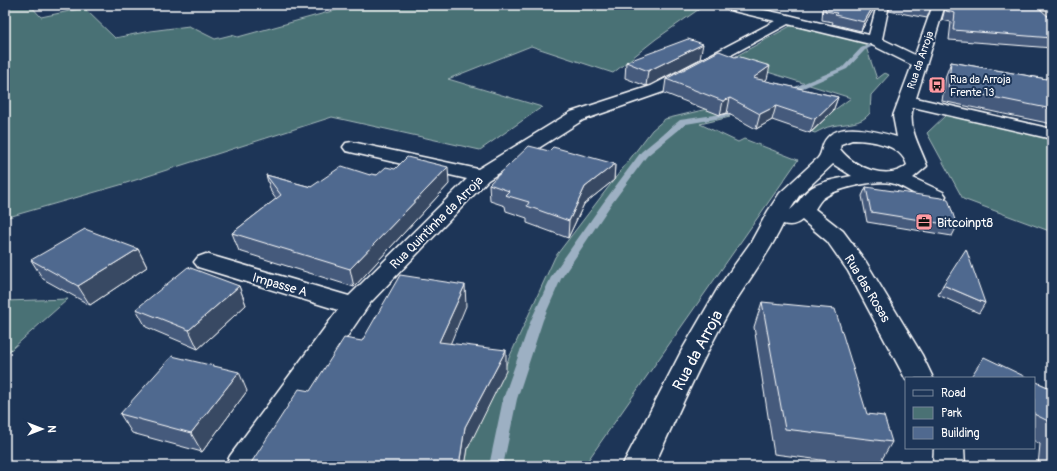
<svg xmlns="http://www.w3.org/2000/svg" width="1057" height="471" font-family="Pangolin,sans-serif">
<rect width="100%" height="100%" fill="#1d3557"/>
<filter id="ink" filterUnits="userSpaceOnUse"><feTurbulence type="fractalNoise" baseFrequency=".025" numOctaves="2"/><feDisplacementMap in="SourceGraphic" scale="8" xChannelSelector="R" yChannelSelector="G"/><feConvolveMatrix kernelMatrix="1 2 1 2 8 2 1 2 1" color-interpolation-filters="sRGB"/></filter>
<g filter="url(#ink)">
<g fill="#4a7174" stroke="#a4b8ba">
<polygon points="5,5 30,5 41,17 84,8 115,38 150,31 189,26 215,39 231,35 238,37 354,5 705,5 656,39 613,73 531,46 448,79 542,107 480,150 332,117 120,185 5,218"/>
<path d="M794,24L868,41L866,47L877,79L885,73L889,75L871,95L870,113C861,125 846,123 832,126C826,127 821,130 815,133L812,132L833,111L851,98L729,60Z"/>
<polygon points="707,109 730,117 700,124 738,142 744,139 798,160 584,466 465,466 468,448 555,257 652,130 665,119"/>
<polygon points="947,114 1052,137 1052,232 963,199 927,133"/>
<polygon points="68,299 5,355 5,301"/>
</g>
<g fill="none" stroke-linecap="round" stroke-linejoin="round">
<g fill="#9db0c3" fill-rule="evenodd">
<polygon points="868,45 873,46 865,50 847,69 787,95 781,95 780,93 843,67 861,48"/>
<polygon points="742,108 745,108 745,112 722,118 686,124 647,156 610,206 561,279 543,320 517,399 503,466 489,466 503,399 531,320 552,275 603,203 641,152 680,120 721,114"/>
</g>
<g stroke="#fff" stroke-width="3">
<g id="minor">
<path d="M728,5H740L788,15L869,35L877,5H889L882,39L915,55L933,5H945L916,98L1052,129V139L913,107C907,128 921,148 927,166L913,178L943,192L946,196L943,200C924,205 909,187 891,183C874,180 836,188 822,199C819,202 817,206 815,209L843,231L866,262L922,355L933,378H906V380L848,271L827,241L802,220C796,225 791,226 783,224C768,256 745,284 727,315C700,364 677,415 654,466H622L682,350L718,288L751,242L768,211L780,193L818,158C823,152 821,144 827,138C841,121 879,132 897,137L893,116L912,65L870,44L788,24L663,92L583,120L488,180L370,303L259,466H225L230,456L338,310L198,267L194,262L198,257L206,254L349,296L467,179L346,151L343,147L346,143L352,142L478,169L571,112L651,86L775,21L729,10L727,7ZM852,140C870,140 901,144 907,165C888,182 853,167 840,149L841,144ZM833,164L852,176C837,179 819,181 807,191C801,197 797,205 790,210L799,196Z"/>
<polygon points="934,448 964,448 965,466 933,466"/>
</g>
</g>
<use href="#minor" fill="#1d3557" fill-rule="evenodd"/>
</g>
<g fill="#455a7b" stroke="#fff">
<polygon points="823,5 876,5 861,31 832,24 833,22 822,20"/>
<polygon points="890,5 932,5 927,18 889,11"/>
<polygon points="946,5 1052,5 1047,16 1052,20 1052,48 949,40 951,22 942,20"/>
<polygon points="700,59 650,85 646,86 625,78 626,62"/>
<polygon points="951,62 1052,80 1052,124 942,101 946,75"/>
<polygon points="666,79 767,79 765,81 838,97 833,111 810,133 772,120 756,129 727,113 720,115 664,93"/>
<polygon points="615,164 614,180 584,204 568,238 527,223 527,218 506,211 505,206 490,201 489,184"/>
<polygon points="266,175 311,187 370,175 377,175 449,184 354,287 239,251 232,233 276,199 271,192"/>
<polygon points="866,187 957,226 952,236 867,222 862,196"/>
<polygon points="138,249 147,267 90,305 43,279 31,260"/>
<polygon points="943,285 985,303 979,313 938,295"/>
<polygon points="239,286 246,305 198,349 146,327 136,309"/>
<polygon points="762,302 892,442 878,466 869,466 774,454 754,327"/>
<polygon points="1034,381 1052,389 1052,466 1038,466 1040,444 1034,441"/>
<polygon points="247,391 202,452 132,433 120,414"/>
</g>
<g fill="#384a64" stroke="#fff">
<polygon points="874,5 876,5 861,31 864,22"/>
<polygon points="1052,6 1052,15 1034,17 1039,8"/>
<polygon points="703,44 700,59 650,85 646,86 648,71"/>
<polygon points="770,66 767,79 750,92 753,78"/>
<polygon points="838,97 833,111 810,133 815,119"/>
<polygon points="730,98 727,113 720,115 723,101"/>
<polygon points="776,106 772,120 756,129 760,114"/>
<polygon points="615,164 614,180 584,204 568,238 569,221 585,187"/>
<polygon points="448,167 449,184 354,287 350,269"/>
<polygon points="138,249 147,267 90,305 78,286"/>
<polygon points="465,285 466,306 442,364 439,342"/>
<polygon points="239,286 246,305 198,349 189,330"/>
<polygon points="506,350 506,371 468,448 465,466 459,466 465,427"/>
<polygon points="239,372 247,391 202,452 191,433"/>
</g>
<g fill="#50698f" stroke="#fff">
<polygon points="825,5 874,5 864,22 835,15 837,13 825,11"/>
<polygon points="910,5 932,5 930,8"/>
<polygon points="947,5 1052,5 1052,6 1039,8 1052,20 1052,38 953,30 955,13 946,11"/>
<polygon points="688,39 703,44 652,69 648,71 626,62"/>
<polygon points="719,51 735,57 737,56 770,66 753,78 838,97 815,119 776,106 760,114 730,98 723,101 666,79"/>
<polygon points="951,62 1052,80 1052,109 948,88"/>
<polygon points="529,146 549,151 553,147 615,164 585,187 569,221 527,206 529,202 505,195 509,191 489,184"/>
<polygon points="407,157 448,167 350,269 232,233 281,195 266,175 311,187 342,166 370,175 371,174 377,175 386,167 395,169"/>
<polygon points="866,187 948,199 957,226 871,212"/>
<polygon points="85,229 138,249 78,286 31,260"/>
<polygon points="966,249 985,303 943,285"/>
<polygon points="188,267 239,286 189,330 136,309"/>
<polygon points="400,275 465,285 439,342 506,350 465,427 459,466 249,466 299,389 310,391 344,338 362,341"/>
<polygon points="762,302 835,309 867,414 884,416 892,442 785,429"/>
<polygon points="172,356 239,372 191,433 120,414"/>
<polygon points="984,357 1028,378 970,378"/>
<polygon points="1034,381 1052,389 1052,423 1034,414"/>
</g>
</g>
<defs>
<g id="bus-square" transform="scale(0.9)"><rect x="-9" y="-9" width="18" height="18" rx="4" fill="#ff9aa2" stroke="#1d3557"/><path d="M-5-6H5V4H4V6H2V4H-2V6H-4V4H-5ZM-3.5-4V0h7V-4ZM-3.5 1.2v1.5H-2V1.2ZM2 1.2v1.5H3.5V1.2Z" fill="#111"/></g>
<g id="office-square" transform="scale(0.9)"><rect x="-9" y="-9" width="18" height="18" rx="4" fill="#ff9aa2" stroke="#1d3557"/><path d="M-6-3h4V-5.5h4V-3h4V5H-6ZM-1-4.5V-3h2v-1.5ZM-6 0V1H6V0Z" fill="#111"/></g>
</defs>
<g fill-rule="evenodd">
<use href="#bus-square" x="937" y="85"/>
<use href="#office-square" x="924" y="222"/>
</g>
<g text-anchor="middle" stroke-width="4" stroke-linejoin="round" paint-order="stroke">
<g font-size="11" fill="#fff" stroke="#1d3557">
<text transform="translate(920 60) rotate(-71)" y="4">Rua da Arroja</text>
</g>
<g font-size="11" fill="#fff" stroke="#1d3557" text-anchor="start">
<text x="950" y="83">Rua da Arroja<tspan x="950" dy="13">Frente 13</tspan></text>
</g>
<g font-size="13" fill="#fff" stroke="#1d3557">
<text transform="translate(436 222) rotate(-45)" y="5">Rua Quintinha da Arroja</text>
<text transform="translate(280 284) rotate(16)" y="5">Impasse A</text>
<text transform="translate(868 288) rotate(59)" y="5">Rua das Rosas</text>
</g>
<g font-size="13" fill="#fff" stroke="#1d3557" text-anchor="start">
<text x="937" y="227">Bitcoinpt8</text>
</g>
<g font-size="16" fill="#fff" stroke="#1d3557">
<text transform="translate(697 350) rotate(-62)" y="6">Rua da Arroja</text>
</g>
</g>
<rect width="1057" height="471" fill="none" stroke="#1d3557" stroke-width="20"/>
<rect x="10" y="10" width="1037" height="451" fill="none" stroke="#fff" stroke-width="1.5" filter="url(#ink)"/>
<rect x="905" y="377" width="130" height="72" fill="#1d3557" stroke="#77869a"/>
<rect x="913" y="390" width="20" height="6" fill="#1d3557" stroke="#77869a"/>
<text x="941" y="397" font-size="12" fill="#ffffff">Road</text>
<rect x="913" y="407" width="20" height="12" fill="#4a7174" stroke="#77869a"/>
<text x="941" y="417" font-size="12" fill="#ffffff">Park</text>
<rect x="913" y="427" width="20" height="12" fill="#50698f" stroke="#77869a"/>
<text x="941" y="437" font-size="12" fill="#ffffff">Building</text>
<g transform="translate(42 429) rotate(90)" stroke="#1d3557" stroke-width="3" paint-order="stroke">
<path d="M0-3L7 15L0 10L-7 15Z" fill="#ffffff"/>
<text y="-6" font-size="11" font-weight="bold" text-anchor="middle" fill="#ffffff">N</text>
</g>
</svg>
